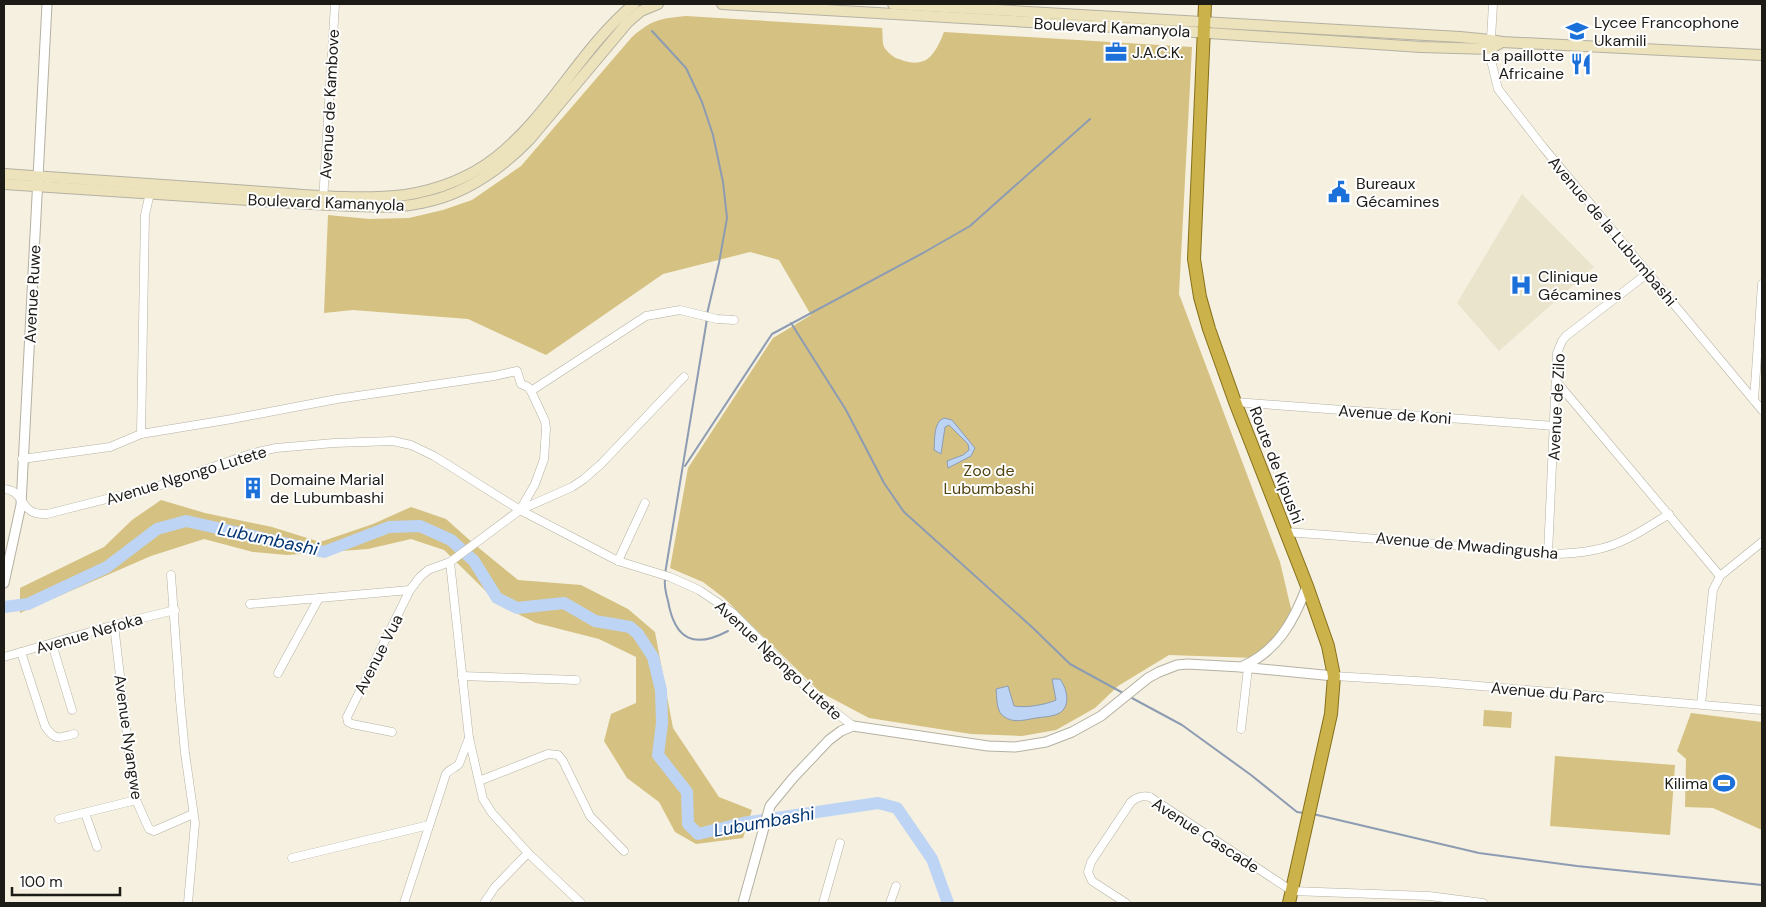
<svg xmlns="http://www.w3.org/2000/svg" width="1766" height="907" font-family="'DM Sans',sans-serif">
<rect width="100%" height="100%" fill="#f5f0e0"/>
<polygon fill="#ebe4cd" points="1522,194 1594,267 1499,351 1457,303"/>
<g fill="#d5c181">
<path d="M686,16L882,28C883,33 882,42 884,47C887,52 894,58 899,59C926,70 935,55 944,32L1192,47L1179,294L1280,562L1293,617L1255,658L1169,655L1118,686L1095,708L1056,730L1022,736L971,734L869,718L820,692L724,598L703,582L670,568L688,468L773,338L811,315L779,260L750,252L663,274L546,355L468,319L353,310L324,313L328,215L369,219L409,218L443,210L472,200L521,166L632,37C653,19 659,19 686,16Z"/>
<polygon points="161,500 205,513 272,527 320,542 373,524 411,507 446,519 474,544 518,580 581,585 628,609 655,632 673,728 719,797 752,810 743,838 696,844 675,832 659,802 627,778 604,741 611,714 636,703 636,657 599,639 536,623 500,605 444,550 411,539 368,549 287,555 253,552 204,539 151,556 20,613 20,588 104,547 132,520"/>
<polygon points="1484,710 1512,712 1511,728 1483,726"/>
<polygon points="1691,713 1762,722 1762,830 1713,808 1685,807 1686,759 1677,751"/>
<polygon points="1555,756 1675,765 1670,835 1550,826"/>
</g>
<g fill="#bdd4f5" stroke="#8d9cb2">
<path d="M944,418L952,420L975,448L971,456L948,468L947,461L963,455L969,450L968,444L949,425L945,427L941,454L934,450C935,440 933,422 944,418Z"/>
<path d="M1052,679H1060C1068,690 1072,710 1055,715C1049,717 1042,717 1036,718C1024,720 1012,724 1002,715C996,709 997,697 996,689L1008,686L1014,706C1026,708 1045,705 1056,700Z"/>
</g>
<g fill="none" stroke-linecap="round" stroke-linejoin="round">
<g stroke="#8d9cb2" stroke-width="2">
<polyline points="652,31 686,68 702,102 713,135 723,182 727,218 719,263 707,314"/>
<polyline points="791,323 846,410 884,483 904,512 1033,628 1070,664 1123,693"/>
<polyline points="685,466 772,334 923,253 970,226 1090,119"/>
<polyline points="665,574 707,319"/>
<path d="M665,578C664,586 666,594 668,601C675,640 694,649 728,631"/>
<polyline points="1130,697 1182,725 1251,775 1297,812 1304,813"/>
<polyline points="1313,814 1479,853 1577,866 1762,885"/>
</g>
<polyline stroke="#bdd4f5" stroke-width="12" points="4,607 28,604 107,567 157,529 186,521 324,552 389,527 420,526 451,540 474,561 497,598 517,608 564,603 595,621 630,627 638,634 653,657 661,690 662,723 658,755 687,792 688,824 698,834 743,823 878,803 897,808 932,859 948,903"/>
<g stroke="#b5b1a2" stroke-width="9">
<g id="minor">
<polyline points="1493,4 1490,56 1498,89 1543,147 1762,410"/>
<polyline points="323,201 335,4"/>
<polyline points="1556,381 1720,576"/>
<polyline points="531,391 646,316 680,310 717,319 734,320"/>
<polyline points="1754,400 1762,284"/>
<polyline points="1235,402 1555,426"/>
<polyline points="141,434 145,215 150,193"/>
<polyline points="22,459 110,447 141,434 232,419 337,399 494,376 517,371 521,384 528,387 531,391 545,421 546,429 544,459 535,484 520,510 450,562 428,570 420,577 410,590 347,717 348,722 352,724 392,732"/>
<path d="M4,489C26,490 18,516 47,514L158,486L253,453L276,448L334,443L393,441L411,445L434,456L520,510L618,561L670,577L699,590L733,613L817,698L853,726"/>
<polyline points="520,510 572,487 584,479 601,464 684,377"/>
<path d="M1286,532C1344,536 1403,541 1461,546C1505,550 1550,559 1594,550C1622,545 1645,529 1669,514"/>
<polyline points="1548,554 1557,353 1562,341 1566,336 1648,273"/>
<polyline points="618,561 645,503"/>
<polyline points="450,562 469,738 483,799 492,813 528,853 581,903"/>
<polyline points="171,575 180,700 185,753 195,823 188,903"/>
<polyline points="250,604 410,590"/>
<polyline points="114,625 133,786 136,800 149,829 154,831 193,814"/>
<polyline points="52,644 72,710"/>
<path d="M21,652L45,726C55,741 58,738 74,734"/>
<polyline points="4,657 114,625 175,610"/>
<polyline points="278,673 319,598"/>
<polyline points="462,676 576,680"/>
<polyline points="1334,676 1433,682 1762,710"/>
<polyline points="1701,704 1713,590 1720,576 1762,542"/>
<polyline points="1241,729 1248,668"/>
<polyline points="479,781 548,754 558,755 563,761 590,816 624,851"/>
<polyline points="85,813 97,847"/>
<polyline points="59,819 136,800"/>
<polyline points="292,858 429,825"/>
<path d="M404,903L446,774C449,769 455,769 459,764L469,738"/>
<polyline points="484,903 495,887 528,853"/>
<polyline points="823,903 840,843"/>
<polyline points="890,903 896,886"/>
<path d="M1126,903L1092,881L1088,872L1091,862L1131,802C1137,797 1142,795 1150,797L1292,891L1429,896L1483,903"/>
</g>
</g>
<g stroke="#b5b1a2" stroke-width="11">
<g id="tertiary">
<polyline points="4,583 21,505 47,4"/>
<path d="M1241,667C1277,652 1294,621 1307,586"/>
<polyline points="743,903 770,806 793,778 829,740 841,731 853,726 988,746 1015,747 1046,742 1072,732 1101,716 1148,678 1159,672 1177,665 1187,664 1241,667 1334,676"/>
</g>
</g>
<g stroke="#b5b1a2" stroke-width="12">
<g id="secondary">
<polyline points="722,4 1149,29 1421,47 1490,49 1502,42"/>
<polyline points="893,4 1460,37 1491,40 1502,42 1762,55"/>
<path d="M4,174C86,180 168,185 250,191C300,194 354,201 405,195C437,190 469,178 495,158C550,115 581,48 634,4"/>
<path d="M4,184C90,189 176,195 262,201C293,203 325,205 356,206C378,207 400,208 421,203C464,195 500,170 530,139L628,22L641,11L658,4"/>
</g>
</g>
<g stroke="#86701b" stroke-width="14">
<polyline id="trunk" points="1205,4 1194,259 1200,297 1209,329 1235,402 1307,586 1328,646 1334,676 1331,714 1289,903"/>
</g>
<use href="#minor" stroke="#fff" stroke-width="8"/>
<use href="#tertiary" stroke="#fff" stroke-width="9"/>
<use href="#secondary" stroke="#ece2bb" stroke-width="10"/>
<use href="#trunk" stroke="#ccb24a" stroke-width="12"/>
</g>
<defs>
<g id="school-bare" transform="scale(1.725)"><path d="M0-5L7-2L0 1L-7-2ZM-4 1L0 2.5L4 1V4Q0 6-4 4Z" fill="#1b70da" stroke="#fff" stroke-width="2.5" paint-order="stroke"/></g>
<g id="office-bare" transform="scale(1.725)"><path d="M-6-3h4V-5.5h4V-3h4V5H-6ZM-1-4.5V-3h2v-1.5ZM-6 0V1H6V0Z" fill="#1b70da" stroke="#fff" stroke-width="2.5" paint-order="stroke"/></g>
<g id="restaurant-bare" transform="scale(1.725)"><path d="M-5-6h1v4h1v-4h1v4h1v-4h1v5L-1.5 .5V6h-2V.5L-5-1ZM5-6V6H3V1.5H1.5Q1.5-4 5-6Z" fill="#1b70da" stroke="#fff" stroke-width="2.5" paint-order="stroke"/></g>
<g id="civic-bare" transform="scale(1.725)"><path d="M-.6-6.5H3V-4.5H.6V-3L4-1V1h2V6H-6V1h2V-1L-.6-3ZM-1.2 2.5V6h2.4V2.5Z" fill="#1b70da" stroke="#fff" stroke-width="2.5" paint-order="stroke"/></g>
<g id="hospital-bare" transform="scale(1.725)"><path d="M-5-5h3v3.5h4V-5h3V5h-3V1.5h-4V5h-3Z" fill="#1b70da" stroke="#fff" stroke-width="2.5" paint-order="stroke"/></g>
<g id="building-bare" transform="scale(1.725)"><path d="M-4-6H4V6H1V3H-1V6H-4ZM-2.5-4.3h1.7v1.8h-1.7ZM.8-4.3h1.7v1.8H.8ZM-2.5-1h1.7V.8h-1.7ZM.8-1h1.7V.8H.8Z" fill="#1b70da" stroke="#fff" stroke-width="2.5" paint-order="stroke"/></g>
<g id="stadium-bare" transform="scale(1.725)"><path d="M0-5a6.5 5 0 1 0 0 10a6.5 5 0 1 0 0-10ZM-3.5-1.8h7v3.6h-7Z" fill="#1b70da" stroke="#fff" stroke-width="2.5" paint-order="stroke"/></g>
</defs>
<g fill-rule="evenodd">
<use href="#school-bare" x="1577" y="31"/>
<use href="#office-bare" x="1116" y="52"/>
<use href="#restaurant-bare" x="1581" y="64"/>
<use href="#civic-bare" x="1339" y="192"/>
<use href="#hospital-bare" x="1521" y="285"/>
<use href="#building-bare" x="253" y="488"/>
<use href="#stadium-bare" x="1724" y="783"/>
</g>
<g text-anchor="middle" stroke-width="4" stroke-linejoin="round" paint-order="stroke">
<g font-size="16" fill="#1d1b16" stroke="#fff" text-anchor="start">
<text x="1594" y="28">Lycee Francophone<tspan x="1594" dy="18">Ukamili</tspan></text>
<text x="1132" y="58">J.A.C.K.</text>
<text x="1564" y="61" text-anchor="end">La paillotte<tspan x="1564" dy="18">Africaine</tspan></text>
<text x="1356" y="189">Bureaux<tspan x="1356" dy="18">Gécamines</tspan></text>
<text x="1538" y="282">Clinique<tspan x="1538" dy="18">Gécamines</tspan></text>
<text x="270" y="485">Domaine Marial<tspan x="270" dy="18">de Lubumbashi</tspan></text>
<text x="1708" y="789" text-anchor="end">Kilima</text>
</g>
<g font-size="16" fill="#1d1b16" stroke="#fff">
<text transform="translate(1112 27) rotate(3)" y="6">Boulevard Kamanyola</text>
<text transform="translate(329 104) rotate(-87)" y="6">Avenue de Kambove</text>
<text transform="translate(326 202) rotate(2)" y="6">Boulevard Kamanyola</text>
<text transform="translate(1613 231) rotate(50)" y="6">Avenue de la Lubumbashi</text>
<text transform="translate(32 294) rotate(-87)" y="6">Avenue Ruwe</text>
<text transform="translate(1556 407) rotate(-87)" y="6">Avenue de Zilo</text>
<text transform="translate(1395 414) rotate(4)" y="6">Avenue de Koni</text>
<text transform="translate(1277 465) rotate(69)" y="6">Route de Kipushi</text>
<text transform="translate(186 475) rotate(-17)" y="6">Avenue Ngongo Lutete</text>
<text transform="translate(1467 545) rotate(5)" y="6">Avenue de Mwadingusha</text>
<text transform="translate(89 633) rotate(-16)" y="6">Avenue Nefoka</text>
<text transform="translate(378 654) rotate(-63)" y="6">Avenue Vua</text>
<text transform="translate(779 660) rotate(43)" y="6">Avenue Ngongo Lutete</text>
<text transform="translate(1548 692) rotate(5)" y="6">Avenue du Parc</text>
<text transform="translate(129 737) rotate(82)" y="6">Avenue Nyangwe</text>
<text transform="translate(1206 835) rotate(33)" y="6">Avenue Cascade</text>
</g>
<g font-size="16" fill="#514310" stroke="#fff">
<text x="989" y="476">Zoo de<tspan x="989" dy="18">Lubumbashi</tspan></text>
</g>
<g font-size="18" font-style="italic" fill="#033572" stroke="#fff">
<text transform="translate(268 539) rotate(12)" y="6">Lubumbashi</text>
<text transform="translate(764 822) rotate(-10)" y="6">Lubumbashi</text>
</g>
</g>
<rect width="1766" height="907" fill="none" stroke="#1d1b16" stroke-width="10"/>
<path d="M12 887v8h108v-8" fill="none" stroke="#1d1b16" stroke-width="2.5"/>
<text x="20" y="887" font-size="15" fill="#1d1b16" stroke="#ffffff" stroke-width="4" paint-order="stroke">100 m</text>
</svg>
